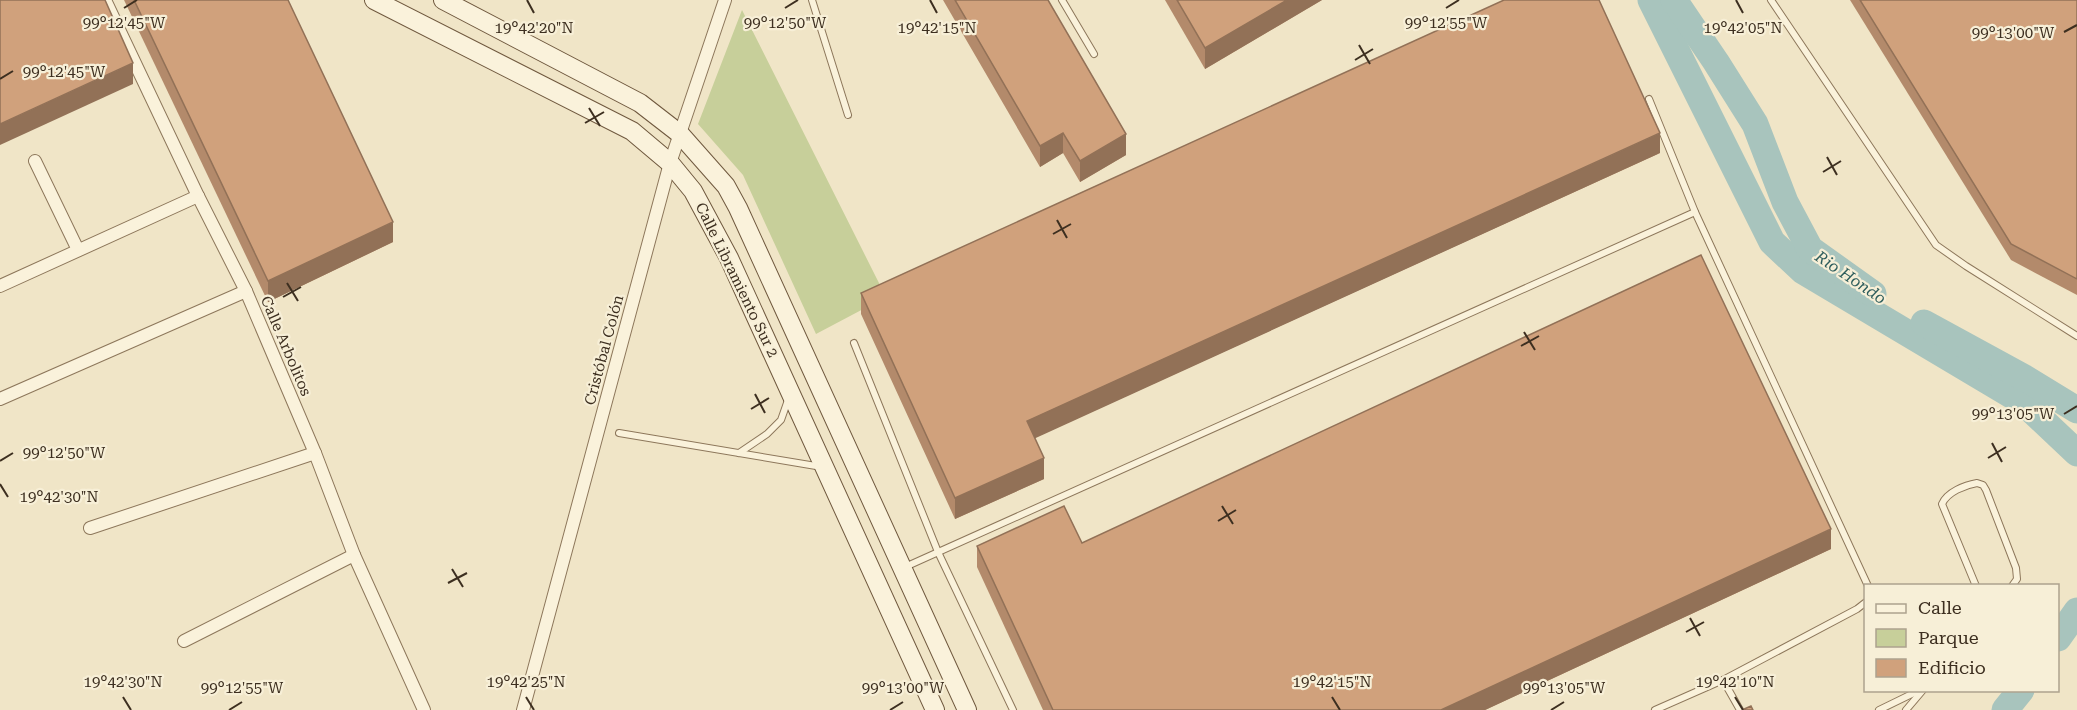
<svg xmlns="http://www.w3.org/2000/svg" width="2077" height="710" font-family="'Roboto Serif',serif">
<rect width="100%" height="100%" fill="#f0e5c7"/>
<polygon fill="#c7cf9a" points="742,10 886,297 816,334 743,175 698,124"/>
<g fill="none" stroke-linecap="round" stroke-linejoin="round">
<g stroke="#a8c4bd" stroke-width="27">
<polyline points="1651,0 1772,242 1803,271 2023,402 2077,453"/>
<polyline points="1674,0 1716,62 1755,124 1785,202 1810,249 1873,294"/>
<polyline points="1924,323 2023,377 2077,410"/>
<polyline points="2058,638 2077,611"/>
<polyline points="2005,710 2021,690"/>
</g>
<g stroke="#8d775b" stroke-width="8">
<g id="lane">
<polyline points="812,0 848,115"/>
<polyline points="1062,0 1094,54"/>
<polyline points="1771,0 1936,245 1966,266 2077,336"/>
<polyline points="1649,99 1695,212 1868,586"/>
<polyline points="854,343 938,552 1013,710"/>
<polyline points="619,433 822,467"/>
<polyline points="739,453 767,434 781,420 788,400"/>
<polyline points="905,567 1695,212"/>
<path d="M1976,586L1942,504C1947,492 1965,485 1977,483L1983,485L1986,490L2016,568L2017,579L2012,586"/>
<polyline points="1723,680 1740,710"/>
<polyline points="1655,710 1723,680 1857,609 1866,602"/>
<polyline points="1879,710 1920,690"/>
<polyline points="1906,710 1923,690"/>
</g>
</g>
<g stroke="#8d775b" stroke-width="14">
<g id="street">
<polyline points="105,0 198,196 246,291 315,453 354,555 424,710"/>
<polyline points="35,161 78,250"/>
<polyline points="0,286 198,196"/>
<polyline points="0,399 246,291"/>
<polyline points="90,528 315,453"/>
<polyline points="184,641 354,555"/>
<polyline points="523,710 670,163 725,0"/>
</g>
</g>
<g stroke="#6f583e" stroke-width="20">
<g id="secondary">
<polyline points="374,0 632,131 670,163 693,191 729,258 935,710"/>
<polyline points="443,0 640,103 680,134 726,186 738,208 967,710"/>
</g>
</g>
<use href="#lane" stroke="#faf2db" stroke-width="6"/>
<use href="#street" stroke="#faf2db" stroke-width="12"/>
<use href="#secondary" stroke="#faf2db" stroke-width="18"/>
</g>
<g fill="#b38a6b">
<polygon points="124,0 288,0 393,242 268,302"/>
<polygon points="943,0 1048,0 1126,155 1080,182 1063,153 1040,167"/>
<polygon points="1165,0 1322,0 1205,69"/>
<polygon points="1850,0 2077,0 2077,295 2011,260"/>
<polygon points="1660,153 1034,438 1044,479 955,519 861,314 861,293"/>
<polygon points="1082,543 1831,549 1485,710 1043,710 977,567 977,546"/>
</g>
<g fill="#927157">
<polygon points="1287,0 1322,0 1205,69 1205,48"/>
<polygon points="133,63 133,84 0,145 0,124"/>
<polygon points="1063,133 1063,153 1040,167 1040,146"/>
<polygon points="1660,133 1660,153 1027,442 1027,421"/>
<polygon points="1126,134 1126,155 1080,182 1080,161"/>
<polygon points="393,222 393,242 268,302 268,281"/>
<polygon points="1044,458 1044,479 955,519 955,498"/>
<polygon points="1831,529 1831,549 1485,710 1441,710"/>
</g>
<g fill="#d0a17c" stroke="#927157" stroke-width="1.5">
<polygon points="0,0 105,0 133,63 0,124"/>
<polygon points="134,0 288,0 393,222 268,281"/>
<polygon points="955,0 1048,0 1126,134 1080,161 1063,133 1040,146"/>
<polygon points="1177,0 1287,0 1205,48"/>
<polygon points="1504,0 1599,0 1660,133 1027,421 1044,458 955,498 861,293"/>
<polygon points="1860,0 2077,0 2077,279 2011,244"/>
<polygon points="1701,255 1831,529 1441,710 1053,710 977,546 1064,506 1082,543"/>
<polygon points="1751,706 1753,710 1742,710"/>
</g>
<path fill="none" stroke="#3d2f20" stroke-width="2" d="M527,0L534,13M930,0L937,13M1736,0L1743,13M124,8L137,0M785,8L798,0M1446,8L1459,0M2064,32L2077,25M1359,45L1370,64M1355,60L1373,49M0,79L13,71M589,108L600,126M585,123L604,112M1827,157L1837,175M1823,172L1841,161M1057,220L1067,238M1053,234L1071,224M287,283L298,301M283,297L301,287M1524,332L1535,350M1521,346L1539,336M755,394L765,413M751,409L769,398M2064,414L2077,406M1992,443L2002,462M1988,458L2006,447M0,461L13,453M0,484L8,497M1222,506L1233,524M1218,521L1236,510M452,569L463,587M448,583L467,573M1690,618L1700,636M1686,632L1704,622M123,697L131,710M526,697L534,710M1332,697L1340,710M1735,697L1743,710M229,710L242,702M890,710L903,702M1551,710L1564,702"/>
<g text-anchor="middle" stroke-width="4.5" stroke-linejoin="round" paint-order="stroke">
<g font-size="15" fill="#3d2f20" stroke="#f7efd7">
<text transform="translate(737 280) rotate(64)" y="5">Calle Libramiento Sur 2</text>
<text transform="translate(286 346) rotate(67)" y="5">Calle Arbolitos</text>
<text transform="translate(604 350) rotate(-75)" y="5">Cristóbal Colón</text>
</g>
<g font-size="16" font-style="italic" fill="#2e5d5c" stroke="#f7efd7">
<text transform="translate(1851 277) rotate(34)" y="6">Rio Hondo</text>
</g>
</g>
<g font-size="15" text-anchor="middle" fill="#3d2f20" stroke="#f7efd7" stroke-width="4.5" stroke-linejoin="round" paint-order="stroke">
<text x="124" y="28">99°12'45"W</text>
<text x="785" y="28">99°12'50"W</text>
<text x="1446" y="28">99°12'55"W</text>
<text x="1743" y="33">19°42'05"N</text>
<text x="534" y="33">19°42'20"N</text>
<text x="937" y="33">19°42'15"N</text>
<text x="2013" y="38">99°13'00"W</text>
<text x="64" y="77">99°12'45"W</text>
<text x="2013" y="419">99°13'05"W</text>
<text x="64" y="458">99°12'50"W</text>
<text x="59" y="502">19°42'30"N</text>
<text x="123" y="687">19°42'30"N</text>
<text x="526" y="687">19°42'25"N</text>
<text x="1332" y="687">19°42'15"N</text>
<text x="1735" y="687">19°42'10"N</text>
<text x="242" y="693">99°12'55"W</text>
<text x="903" y="693">99°13'00"W</text>
<text x="1564" y="693">99°13'05"W</text>
</g>
<rect x="1864" y="584" width="195" height="108" fill="#f7efd7" stroke="#ada28e" stroke-width="1.5"/>
<rect x="1876" y="604" width="30" height="9" fill="#faf2db" stroke="#ada28e" stroke-width="1.5"/>
<text x="1918" y="614" font-size="18" fill="#3d2f20">Calle</text>
<rect x="1876" y="629" width="30" height="18" fill="#c7cf9a" stroke="#ada28e" stroke-width="1.5"/>
<text x="1918" y="644" font-size="18" fill="#3d2f20">Parque</text>
<rect x="1876" y="659" width="30" height="18" fill="#d0a17c" stroke="#ada28e" stroke-width="1.5"/>
<text x="1918" y="674" font-size="18" fill="#3d2f20">Edificio</text>
</svg>
